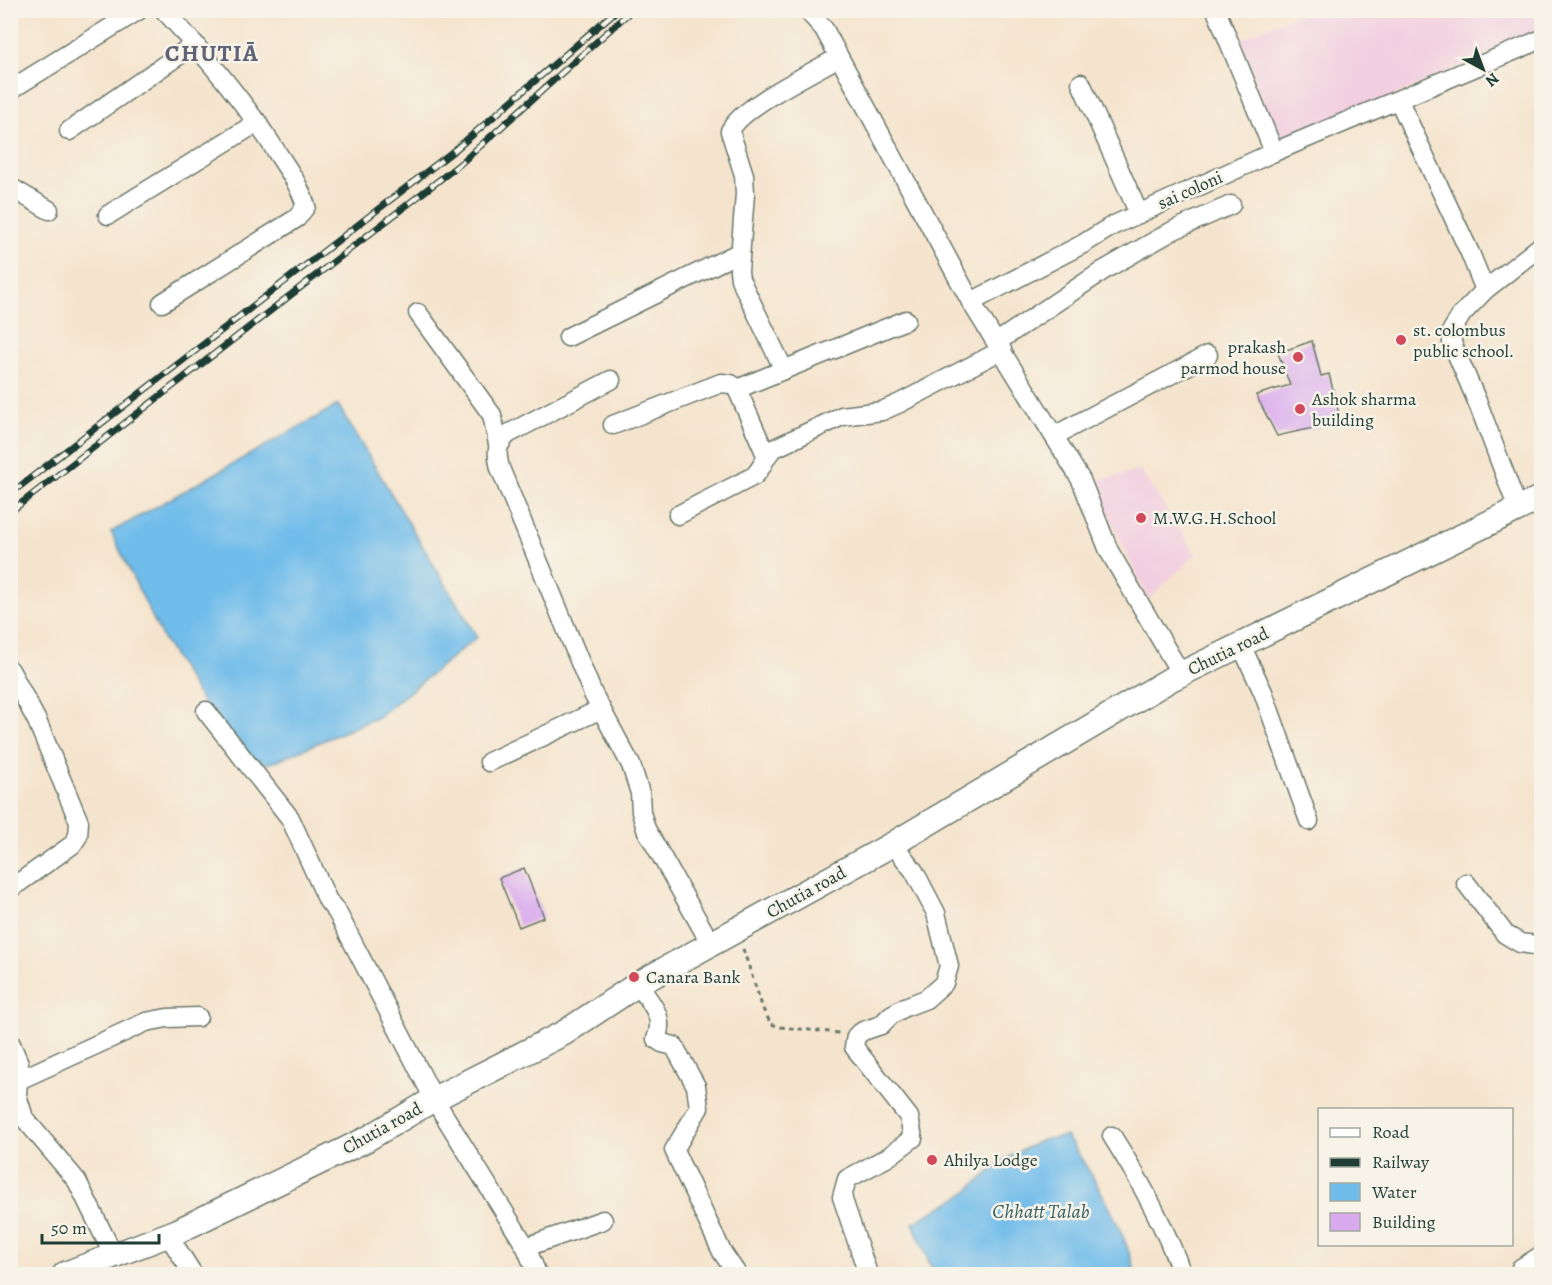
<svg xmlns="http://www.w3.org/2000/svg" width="1552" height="1285" font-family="Alegreya,serif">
<rect width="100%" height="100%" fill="#f7f3e8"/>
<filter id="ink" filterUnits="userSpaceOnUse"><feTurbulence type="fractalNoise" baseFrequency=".0167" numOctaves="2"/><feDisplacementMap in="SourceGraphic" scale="12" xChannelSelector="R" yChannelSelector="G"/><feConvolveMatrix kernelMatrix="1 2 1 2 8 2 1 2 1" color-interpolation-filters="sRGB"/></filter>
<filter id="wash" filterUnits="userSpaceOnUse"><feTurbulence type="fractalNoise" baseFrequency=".008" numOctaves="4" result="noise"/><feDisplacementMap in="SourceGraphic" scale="24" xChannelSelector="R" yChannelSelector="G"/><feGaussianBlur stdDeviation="1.35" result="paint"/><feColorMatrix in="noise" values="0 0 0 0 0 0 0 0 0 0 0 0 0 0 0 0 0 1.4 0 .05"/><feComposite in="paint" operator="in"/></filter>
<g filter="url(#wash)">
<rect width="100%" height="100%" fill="#f5e4cd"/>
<g fill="#f2cfe0">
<polygon points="1310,11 1541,11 1541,30 1282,146 1237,42 1273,24"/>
<polygon points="1140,470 1196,554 1148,600 1094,482"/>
</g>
<g fill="#70bcea" stroke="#487c8f" stroke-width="1.5">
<polygon points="338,405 477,637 378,717 269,764 233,751 163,639 111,532"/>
<path d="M1066,1136C1096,1179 1122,1224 1136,1274H934L913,1223L964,1194L1005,1159L1042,1140Z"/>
</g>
<g id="blocks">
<g fill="#d9aaee">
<polygon points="1312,341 1321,376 1329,374 1341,422 1277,436 1256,395 1290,385 1278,353"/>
<polygon points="524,868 544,917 519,927 499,878"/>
</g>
</g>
</g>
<g filter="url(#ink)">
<use href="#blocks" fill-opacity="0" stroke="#6a776a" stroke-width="1.5"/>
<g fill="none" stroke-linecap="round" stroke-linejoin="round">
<g stroke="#6a776a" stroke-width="21">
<g id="minor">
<polyline points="807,10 824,29 971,302 1081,480 1109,551 1181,674"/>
<polyline points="1081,83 1139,214"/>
<polyline points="10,90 139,10"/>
<polyline points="1399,101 1470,253 1485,290"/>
<polyline points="69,131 195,44"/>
<polyline points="1274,152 1542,39"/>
<polyline points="10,187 49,210"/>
<polyline points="108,215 258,122"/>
<polyline points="971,302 1083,244 1112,226 1274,152 1216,10"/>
<path d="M162,303L297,218L306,206C300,186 289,171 278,154C245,102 205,55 164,10"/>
<polyline points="418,313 492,415 498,444"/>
<polyline points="568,337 740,252"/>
<polyline points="997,342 1104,270 1174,230 1231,205"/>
<path d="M784,370L740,279L739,271L745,194L744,175L730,131C742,106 812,73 839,57"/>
<path d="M611,380L508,434C496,446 496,452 500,468L593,694L631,765L640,793L641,812L646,829L711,944"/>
<polyline points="737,389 906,320"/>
<polyline points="613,425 721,383 731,384 737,389 766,455"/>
<polyline points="1054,436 1208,355"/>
<polyline points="1518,509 1479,406 1452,343 1452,330 1462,314 1485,290 1542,245"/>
<path d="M678,515L754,476C763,468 764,457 773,449L842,416L882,411L900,403L1002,350"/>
<polyline points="1241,645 1263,692 1309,821"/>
<polyline points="10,670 37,721 79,822 78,836 72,845 10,889"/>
<polyline points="206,711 290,818 328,901 337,912 434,1099 526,1247 537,1274"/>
<polyline points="489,762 601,709"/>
<polyline points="1466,883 1505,934 1520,943 1542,946"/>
<path d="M638,984C650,1003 666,1016 656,1039L662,1043L674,1046L696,1086L699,1108L674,1150L722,1252L737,1274"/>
<polyline points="10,1042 19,1063 17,1095 24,1118 77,1181 114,1256"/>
<polyline points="19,1080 146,1022 167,1018 198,1017"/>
<path d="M1112,1136C1138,1177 1166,1229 1182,1274"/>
<polyline points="168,1235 193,1274"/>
<polyline points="526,1247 603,1220"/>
<polyline points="1521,1268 1542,1255"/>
<polyline points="868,1274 842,1197 847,1179 888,1157 913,1138 909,1117 854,1047 856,1036 863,1031 881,1025 891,1015 905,1007 926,999 944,983 949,966 936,913 914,871 893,844"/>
</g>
</g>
<g stroke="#6a776a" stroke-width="27">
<polyline id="tertiary" points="65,1274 178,1231 367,1139 434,1099 564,1033 638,984 893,844 1171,679 1542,497"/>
</g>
<polyline stroke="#6a776a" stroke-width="3" stroke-dasharray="4.5 4.5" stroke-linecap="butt" points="743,949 763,1009 771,1024 780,1027 839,1033"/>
<use href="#minor" stroke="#fff" stroke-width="18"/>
<use href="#tertiary" stroke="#fff" stroke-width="24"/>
<g stroke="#1f3d34" stroke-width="7">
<g id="rail">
<polyline points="10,494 456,149 617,10"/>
<polyline points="10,512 460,164 632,10"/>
</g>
</g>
<use href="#rail" stroke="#f7f3e8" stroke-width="4.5" stroke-dasharray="14" stroke-linecap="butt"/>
</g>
</g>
<g fill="#d1495b" stroke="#f7f3e8" stroke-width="2">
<circle cx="1401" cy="340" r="6"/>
<circle cx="1298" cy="357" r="6"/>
<circle cx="1300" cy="409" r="6"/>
<circle cx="1141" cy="518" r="6"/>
<circle cx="634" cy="977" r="6"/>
<circle cx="932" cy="1160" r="6"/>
</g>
<g text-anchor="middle" stroke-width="5" stroke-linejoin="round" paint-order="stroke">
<g font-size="18" fill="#1f3d34" stroke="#f7f3e8">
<text transform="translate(1190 190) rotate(-24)" y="6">sai coloni</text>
<text transform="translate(1228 651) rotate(-26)" y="6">Chutia road</text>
<text transform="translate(806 892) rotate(-29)" y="6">Chutia road</text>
<text transform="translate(382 1128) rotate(-29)" y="6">Chutia road</text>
</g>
<g font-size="18" fill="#1f3d34" stroke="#f7f3e8" text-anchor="start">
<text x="1413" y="336">st. colombus<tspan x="1413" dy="21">public school.</tspan></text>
<text x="1286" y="353" text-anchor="end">prakash<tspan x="1286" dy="21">parmod house</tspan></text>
<text x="1312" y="405">Ashok sharma<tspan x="1312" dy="21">building</tspan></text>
<text x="1153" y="524">M.W.G.H.School</text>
<text x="646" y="983">Canara Bank</text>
<text x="944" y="1166">Ahilya Lodge</text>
</g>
<g font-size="20" font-style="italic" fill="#335d62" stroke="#f7f3e8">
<text x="1041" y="1218">Chhatt Talab</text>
</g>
<g font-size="24" font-weight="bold" letter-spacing="1.5" fill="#606375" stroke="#f7f3e8">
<text x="212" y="61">CHUTIĀ</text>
</g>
</g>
<rect width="1552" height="1285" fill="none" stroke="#f7f3e8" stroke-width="36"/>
<rect x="1318" y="1108" width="195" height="138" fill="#f7f3e8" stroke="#a1aaa0" stroke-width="1.5"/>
<rect x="1330" y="1128" width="30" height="9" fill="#ffffff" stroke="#a1aaa0" stroke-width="1.5"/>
<text x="1372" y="1138" font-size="18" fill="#1f3d34">Road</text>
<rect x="1330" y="1158" width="30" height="9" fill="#1f3d34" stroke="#a1aaa0" stroke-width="1.5"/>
<text x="1372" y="1168" font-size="18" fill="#1f3d34">Railway</text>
<rect x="1330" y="1183" width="30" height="18" fill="#70bcea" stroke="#a1aaa0" stroke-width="1.5"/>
<text x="1372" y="1198" font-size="18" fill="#1f3d34">Water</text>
<rect x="1330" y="1213" width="30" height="18" fill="#d9aaee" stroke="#a1aaa0" stroke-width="1.5"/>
<text x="1372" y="1228" font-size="18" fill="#1f3d34">Building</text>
<g transform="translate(1483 69) rotate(139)" stroke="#f7f3e8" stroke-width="4.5" paint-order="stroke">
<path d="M0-4.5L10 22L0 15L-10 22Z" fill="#1f3d34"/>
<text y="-9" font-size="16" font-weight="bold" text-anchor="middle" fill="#1f3d34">N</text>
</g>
<path d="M42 1234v9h117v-9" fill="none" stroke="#1f3d34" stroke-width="3"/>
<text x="51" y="1234" font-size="18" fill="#1f3d34" stroke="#f7f3e8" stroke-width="4.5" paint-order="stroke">50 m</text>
</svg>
